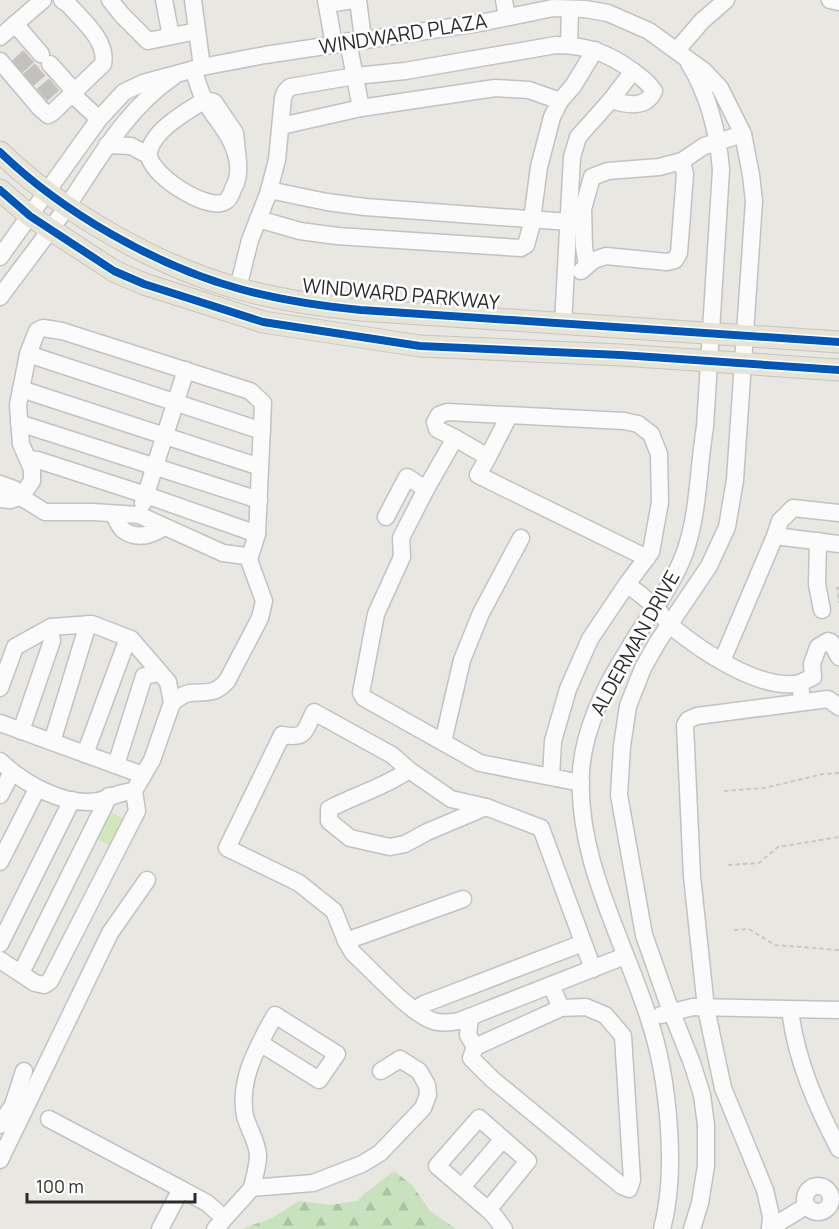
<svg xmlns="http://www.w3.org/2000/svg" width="839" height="1229" font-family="Manrope,sans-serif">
<defs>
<pattern id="forest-firs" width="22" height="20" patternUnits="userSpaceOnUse" patternTransform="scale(1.5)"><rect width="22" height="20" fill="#c7e2bd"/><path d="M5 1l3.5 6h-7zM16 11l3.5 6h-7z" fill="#abc2a3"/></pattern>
</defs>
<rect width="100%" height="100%" fill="#e8e7e2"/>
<polygon fill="url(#forest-firs)" points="394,1171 412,1185 430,1211 456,1229 242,1229 272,1218 299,1201 330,1205 357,1201 365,1193"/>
<polygon fill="#d0e6bb" points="110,812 128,821 114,848 97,839"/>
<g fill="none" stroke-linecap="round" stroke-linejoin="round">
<g stroke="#c2c1bd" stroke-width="16" stroke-dasharray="16 8" stroke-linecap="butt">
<polyline points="17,67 32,53"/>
<polyline points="28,80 49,62"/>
<polyline points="42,95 57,82"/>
</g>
<g stroke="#c2c2c2" stroke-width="19">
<g id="minor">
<polyline points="110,0 122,15 148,41 197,31"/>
<polyline points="164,0 171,36"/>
<polyline points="193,0 202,67"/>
<polyline points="326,0 334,45"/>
<polyline points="358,0 363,39"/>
<polyline points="504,0 507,17"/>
<polyline points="830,0 839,2"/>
<polyline points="327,4 354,0"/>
<polyline points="15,24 41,54"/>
<polyline points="0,37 43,0"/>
<polyline points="348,41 361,108"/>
<polyline points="569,45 570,9"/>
<polyline points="677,50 702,21 726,0"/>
<path d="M0,61L40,108L48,115L52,113L103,64C108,41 82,20 68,4L62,0"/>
<polyline points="50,64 75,92"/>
<path d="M193,69C197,80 200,93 206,103C219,124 234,137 238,163C239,173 238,181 233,189C232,193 229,199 226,201C209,214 145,172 149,152C153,130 187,111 205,100L214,102L235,133L238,162"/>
<polyline points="72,94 99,119"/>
<polyline points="281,126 361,108 495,88 529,90 560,101"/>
<polyline points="107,145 131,146 148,155"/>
<polyline points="269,190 327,202 365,207 569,222"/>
<polyline points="258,219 300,231 337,236 521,248 526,245 531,227 539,167 552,117 560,101 573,86 595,50"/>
<polyline points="0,257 99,119 124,92 143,83 202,67 265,55 485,22 553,8 585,9 608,13 649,31 704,71 720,88 743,134 751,175 754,201 735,480 727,527 709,566 657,643 643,668 628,706 622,746 619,795 644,935 668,1003 692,1063 702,1095 706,1125 706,1166 700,1203 692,1229"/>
<polyline points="587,265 584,247 583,209 592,177 608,171 659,167 682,161 704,146 743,134"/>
<polyline points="581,271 594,260 606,256 667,262 675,260 679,253 685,174 682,161"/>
<path d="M238,288L250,240L268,194L277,160L283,98L285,92L290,87L355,76L405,71L556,45C586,45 609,53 634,72C642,78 649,83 654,91C646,109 627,105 611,100"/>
<path d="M0,297C22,267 45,238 66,208C98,161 125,110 173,77"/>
<polyline points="563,324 572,157 578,137 611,100 633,71"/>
<polyline points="28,354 262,431"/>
<polyline points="21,389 260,467"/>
<polyline points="19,423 259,500"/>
<polyline points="455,438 488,457 478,475 647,558"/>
<polyline points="488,457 509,416"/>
<polyline points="28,459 38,460 146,495 257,534"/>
<polyline points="0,484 14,489 21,497 10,500 0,499"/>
<polyline points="143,503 186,370"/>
<path d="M113,514C116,518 119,526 123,530C137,540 152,535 164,527"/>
<polyline points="386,517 407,477 426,489"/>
<polyline points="775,536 839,544"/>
<polyline points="818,541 817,584 822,610"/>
<path d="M627,584C637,592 647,599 656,608C661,613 665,621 671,626C700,650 761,692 800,683"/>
<polyline points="722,661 775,536 780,521 793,508 839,513"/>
<polyline points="0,688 15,647 51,627 92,624 131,639 168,682 172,703 152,760 134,791"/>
<polyline points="801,692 800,683 813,677 812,664 818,647 828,641 831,642 839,657"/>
<path d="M172,703C177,699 183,694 189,693C207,691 213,696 227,681L260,618L264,601L249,560L246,556L223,553L139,515L93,512H45L21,497L32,481V469L21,444L18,405L28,354L37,331L43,328L62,331L250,391L263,403L257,534L249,560"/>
<polyline points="0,723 143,775"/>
<polyline points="21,731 52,641 50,628"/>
<polyline points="52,742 88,624"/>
<polyline points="443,742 462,660 481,613 521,538"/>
<polyline points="85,754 128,638"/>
<path d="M0,761C23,783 64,807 98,801C111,798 118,792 134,791L137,811L50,981L44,985L35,983L0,960"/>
<polyline points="116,765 144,676 159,673"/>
<path d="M409,770C385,787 355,795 329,809V821L350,838L390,847L405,844L427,832L486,807"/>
<polyline points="551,777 553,741 568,689 590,639 627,584 651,552 660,502 659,454 651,434 638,424 624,421 447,412 439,415 435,422 437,429 455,438 426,489 401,538 402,557 376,614 361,693 364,698 480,763 581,783"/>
<polyline points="0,795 12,772"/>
<polyline points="0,862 37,789"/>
<path d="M463,899L346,941L353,953C373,971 408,1011 431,1020C440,1024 449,1023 459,1021L625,956"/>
<path d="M346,941L334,911L299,883L227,848L282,735C306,739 304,732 314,712L392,755L409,770L451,799L486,807L541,828L593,969"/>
<polyline points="0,944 72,800"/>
<polyline points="21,973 109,796"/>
<polyline points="414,1010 424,1004 583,943"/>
<path d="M790,1010C796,1060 816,1105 839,1149"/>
<polyline points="661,1015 693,1007 839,1010"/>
<polyline points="470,1017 468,1035 475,1047 561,1008"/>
<polyline points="475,1047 471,1058 492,1079 622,1186 629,1189 632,1180 623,1036 605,1015 586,1007 561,1008 551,985"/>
<polyline points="49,1119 181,1189"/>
<polyline points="0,1125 13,1105 24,1071"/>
<polyline points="0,1160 110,933 147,880"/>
<circle cx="818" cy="1199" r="13"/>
<polyline points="462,1187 503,1139"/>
<path d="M252,1188C254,1178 258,1166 258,1156C258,1143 248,1128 245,1116C238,1079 258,1046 275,1015L337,1054L319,1080L260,1043"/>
<polyline points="252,1188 313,1183 362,1164 380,1153 423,1108 428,1095 427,1085 419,1071 400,1059 381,1071"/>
<path d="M488,1210L528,1161L479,1118L437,1166L486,1208C494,1214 498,1221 504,1229"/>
<polyline points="770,1228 806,1206"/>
<polyline points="160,1229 181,1189 207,1203 224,1218"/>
<polyline points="215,1229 252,1188"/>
<path d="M662,1229C678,1170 668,1076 649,1019C623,937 576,860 581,771C584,728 605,686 628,650C647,617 672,588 685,552C699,512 698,468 705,427L721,170C718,132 709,96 689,63"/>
<polyline points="770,1229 771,1216 765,1190 723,1088 706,1008 692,876 685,725 688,720 697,716 828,699 839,707"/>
</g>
</g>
<g stroke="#c5c4c2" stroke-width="23">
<g id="major">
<path d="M0,152C62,212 156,266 240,289C280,300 320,306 361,310L839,342"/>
<polyline points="0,190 30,216 114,271 144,284 263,322 420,346 621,355 839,370"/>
</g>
</g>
<g stroke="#c8c8c7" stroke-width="2" stroke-dasharray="4.5 3" stroke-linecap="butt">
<polyline points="839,588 837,588 839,603"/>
<polyline points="724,791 764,788 823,774 839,773"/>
<polyline points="728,865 759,863 778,847 839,837"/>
<polyline points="734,930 749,929 775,945 839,950"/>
</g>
<use href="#minor" stroke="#fcfbfb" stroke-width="16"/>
<use href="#major" stroke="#e5e4d5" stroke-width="21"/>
<g stroke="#fff" stroke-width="11">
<g id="cycleway">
<path d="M0,152C62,212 156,266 240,289C280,300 320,306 361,310L839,342"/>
<polyline points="0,190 30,216 114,271 144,284 263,322 420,346 621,355 839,370"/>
</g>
</g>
<use href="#cycleway" stroke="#0057b8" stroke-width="8"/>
</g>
<g text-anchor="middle" stroke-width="5" stroke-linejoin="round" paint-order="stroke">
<g font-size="20" fill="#2b2b2b" stroke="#fff">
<text transform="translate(403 34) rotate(-9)" y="7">WINDWARD PLAZA</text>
<text transform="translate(401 294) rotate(5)" y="7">WINDWARD PARKWAY</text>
<text transform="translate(635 643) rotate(-61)" y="7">ALDERMAN DRIVE</text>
</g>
</g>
<path d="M27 1193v9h168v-9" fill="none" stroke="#2b2b2b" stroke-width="3"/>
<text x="36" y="1193" font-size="18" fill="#2b2b2b" stroke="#ffffff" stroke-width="4.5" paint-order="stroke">100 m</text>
</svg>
